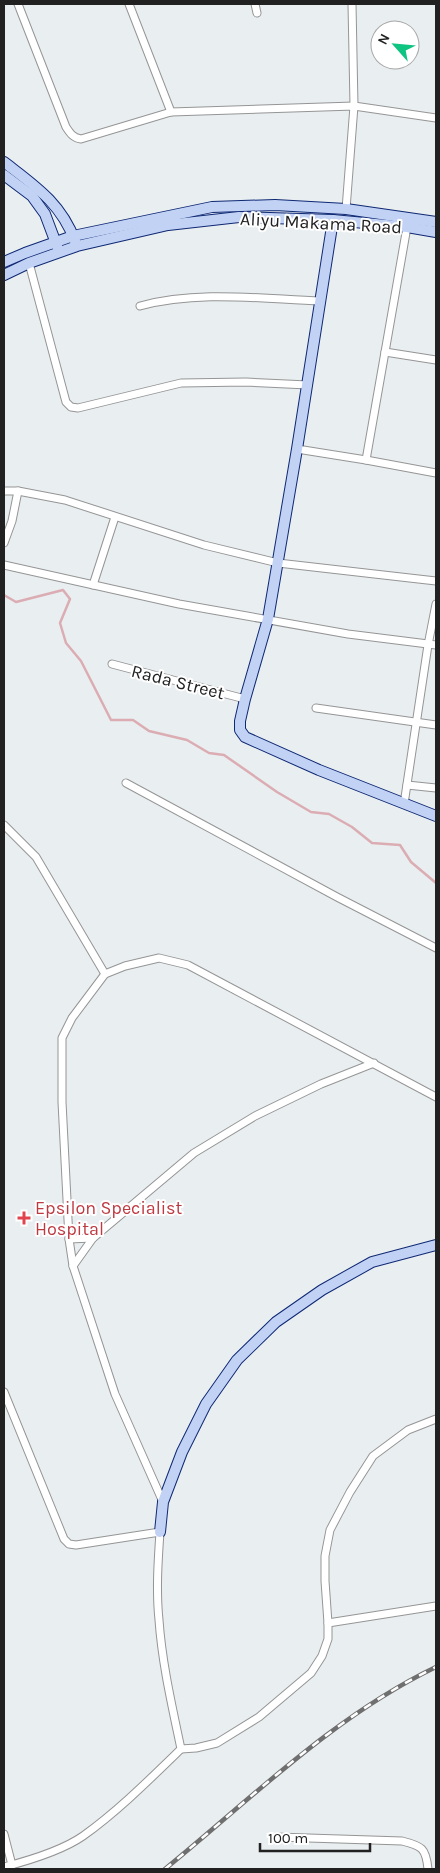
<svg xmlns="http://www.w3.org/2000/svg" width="440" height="1873" font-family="Karla,sans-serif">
<rect width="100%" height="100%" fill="#e9eef1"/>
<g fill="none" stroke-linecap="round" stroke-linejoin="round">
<polyline stroke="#dbadb3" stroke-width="2.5" points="4,595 16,602 63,590 70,599 60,623 66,643 81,661 111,720 133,720 149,731 187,740 209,753 224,755 277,792 311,812 329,814 352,827 372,843 400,845 411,862 436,883"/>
<g stroke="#959595" stroke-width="9">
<g id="street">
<path d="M18,4L66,127C70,133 73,138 81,139L171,112L354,106L436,118"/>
<polyline points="129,4 171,112"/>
<polyline points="255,4 257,13"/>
<polyline points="346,209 354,106 352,4"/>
<polyline points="29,263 66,402 71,407 78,408 181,383 246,382 308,385"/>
<path d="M140,306C198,290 262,299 321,301"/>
<polyline points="385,352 436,360"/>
<polyline points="297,449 366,460 436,473"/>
<polyline points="366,460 407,227"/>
<polyline points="4,491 18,491 65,500 204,545 278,563 436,581"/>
<polyline points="4,543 12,521 18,491"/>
<polyline points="4,565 179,604 348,634 436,645"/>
<polyline points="93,585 115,517"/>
<polyline points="112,664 245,699"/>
<polyline points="316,708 436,725"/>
<polyline points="126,783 337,897 436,948"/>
<polyline points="407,785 436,788"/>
<polyline points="404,804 428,645 436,604"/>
<polyline points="4,825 36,857 105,974"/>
<polyline points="69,1239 93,1238"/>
<polyline points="73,1266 93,1238 194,1153 255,1116 321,1084 374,1063"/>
<path d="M4,1392L64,1539L69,1544L76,1545L160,1532C158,1561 156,1591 159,1620C162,1663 172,1706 181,1749C150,1779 118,1811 83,1836C63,1850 27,1861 4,1867"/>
<polyline points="163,1502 115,1394 73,1266 69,1239 62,1102 62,1038 72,1018 105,974 125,966 159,958 188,965 436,1097"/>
<polyline points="328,1623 436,1606"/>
<polyline points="181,1749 196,1748 217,1743 259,1717 311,1673 322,1656 328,1639 328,1623 325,1581 325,1556 330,1530 350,1492 373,1456 408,1430 436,1419"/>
<polyline points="4,1834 12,1865"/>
<path d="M277,1837L402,1841C422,1846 426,1848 428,1869"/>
</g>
</g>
<g stroke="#0e2873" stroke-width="12">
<g id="secondary">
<path d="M4,162C35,186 61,203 75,241"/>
<polyline points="4,175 32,196 45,214 57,246"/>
<polyline points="333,220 297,449 268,619 245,699 240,721 240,730 245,737 319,770 436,816"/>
<polyline points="4,262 25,253 73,236 212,207 275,205 346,209 436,222"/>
<polyline points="4,275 29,263 77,246 168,225 239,217 333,220 407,227 436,232"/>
<polyline points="160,1532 163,1502 182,1452 206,1404 237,1360 276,1322 322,1290 372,1262 436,1245"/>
</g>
</g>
<use href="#street" stroke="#fff" stroke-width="7"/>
<use href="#secondary" stroke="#c2d2f5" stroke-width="10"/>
<g stroke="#6f6f6f" stroke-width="4.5">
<path id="rail" d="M165,1869C252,1798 334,1716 436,1667"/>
</g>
<use href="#rail" stroke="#fff" stroke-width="2.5" stroke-dasharray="8" stroke-linecap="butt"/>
</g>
<path fill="#e0444e" stroke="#fff" stroke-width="2" d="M21.5 1210.5h5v5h5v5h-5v5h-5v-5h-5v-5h5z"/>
<g text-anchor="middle" stroke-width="4" stroke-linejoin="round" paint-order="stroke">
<g font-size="18" fill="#212121" stroke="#fff">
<text transform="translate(321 223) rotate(3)" y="6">Aliyu Makama Road</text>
<text transform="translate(178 682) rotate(14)" y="6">Rada Street</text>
</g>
<g font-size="18" fill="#be3a42" stroke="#fff" text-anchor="start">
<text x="35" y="1214">Epsilon Specialist<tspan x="35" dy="21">Hospital</tspan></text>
</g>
</g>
<rect width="440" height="1873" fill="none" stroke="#212121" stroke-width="10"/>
<g transform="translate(395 45) rotate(297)"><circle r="24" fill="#ffffff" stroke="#a6a6a6"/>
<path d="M0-4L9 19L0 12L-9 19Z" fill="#0fc381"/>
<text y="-8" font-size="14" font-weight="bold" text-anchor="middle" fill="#212121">N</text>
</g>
<path d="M260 1843v8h110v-8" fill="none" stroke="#212121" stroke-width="2.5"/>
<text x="268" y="1843" font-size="15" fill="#212121" stroke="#ffffff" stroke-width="4" paint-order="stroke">100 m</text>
</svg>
